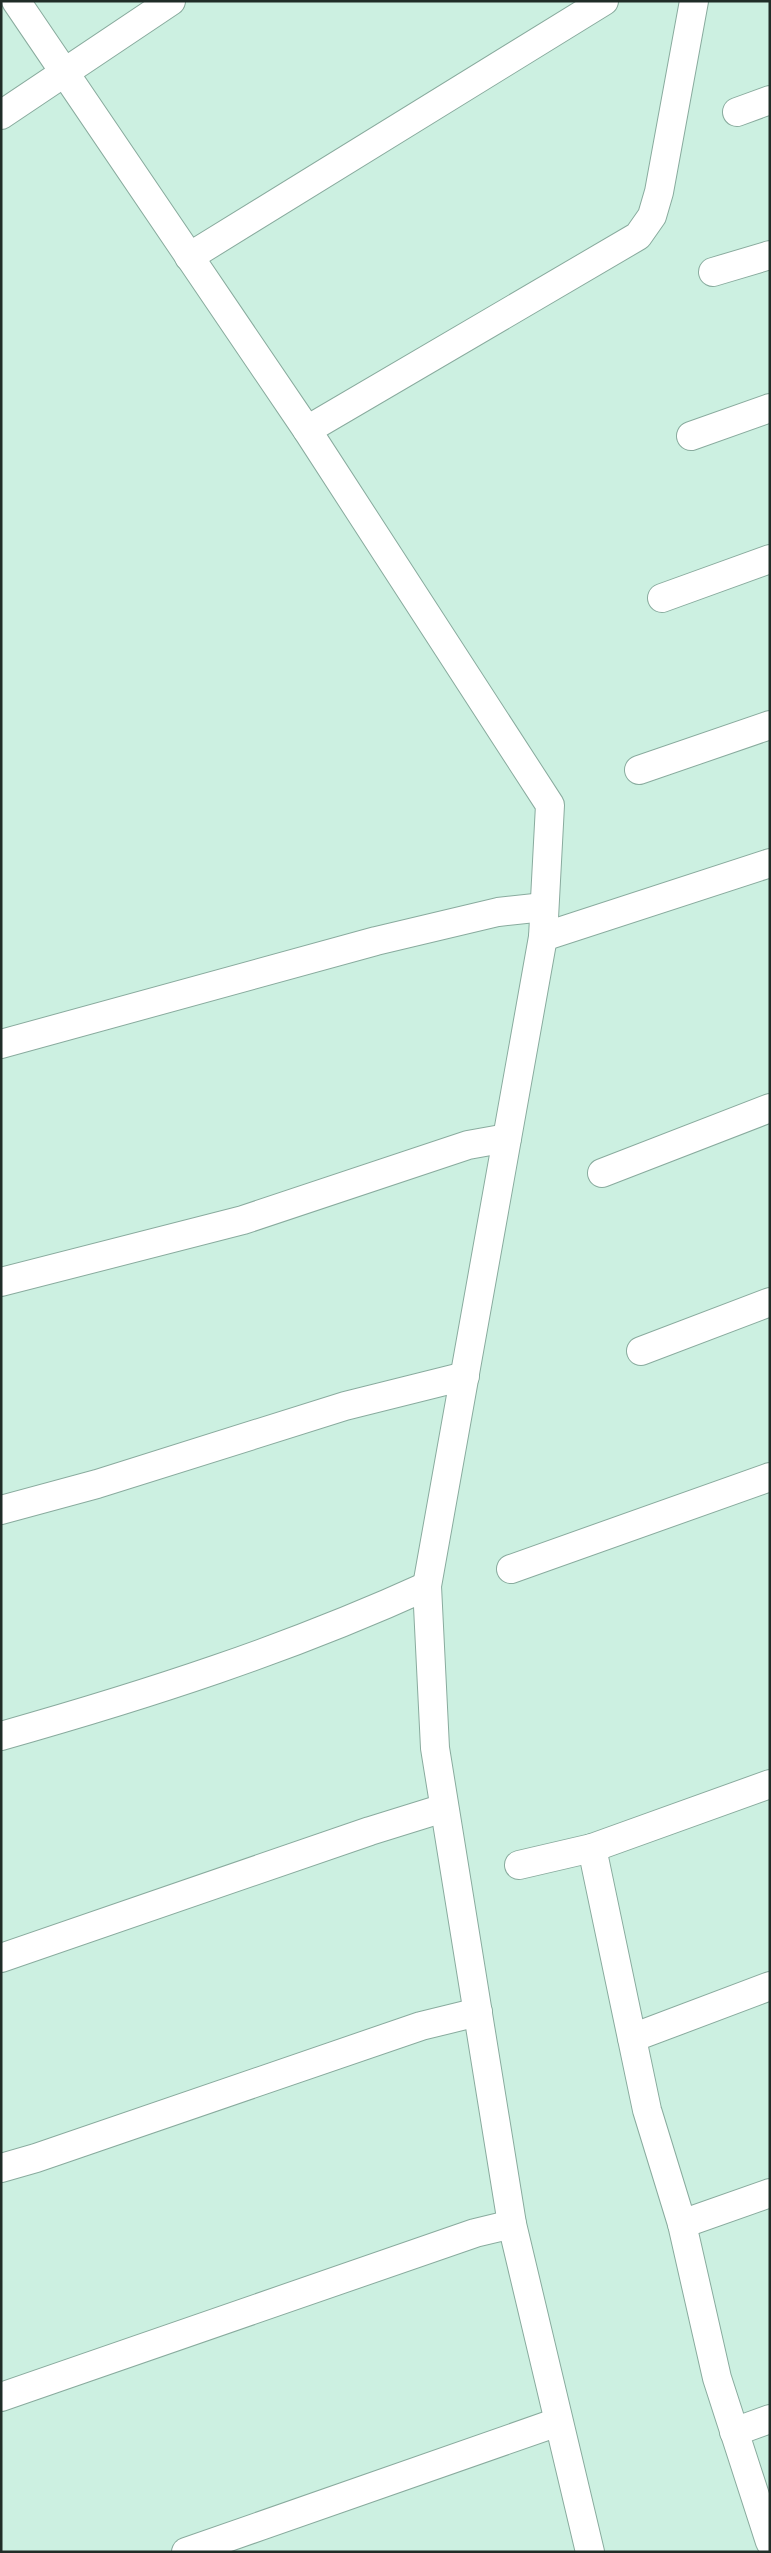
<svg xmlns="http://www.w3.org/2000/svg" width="771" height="2553" font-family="'Playfair Display',serif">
<rect width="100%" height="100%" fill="#ccf0e1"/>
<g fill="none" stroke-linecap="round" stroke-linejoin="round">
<g stroke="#89ab9e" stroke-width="30">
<g id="minor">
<polyline points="16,1 307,430 550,805 543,937 427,1586 435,1748 512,2224 590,2552"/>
<polyline points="737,112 770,100"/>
<polyline points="1,115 171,1"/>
<polyline points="189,257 604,1"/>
<polyline points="713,272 770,255"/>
<polyline points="307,430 638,236 652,216 659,192 694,1"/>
<polyline points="691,436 770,408"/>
<polyline points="662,598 770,559"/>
<polyline points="639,770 770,725"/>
<polyline points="543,937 770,863"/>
<polyline points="1,1044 376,941 498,912 544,907"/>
<polyline points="602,1173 770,1108"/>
<polyline points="1,1282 243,1220 468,1145 507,1138"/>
<polyline points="641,1351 770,1302"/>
<polyline points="1,1510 97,1484 345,1406 465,1376"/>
<polyline points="511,1569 770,1477"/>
<path d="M1,1736C146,1695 289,1649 427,1586"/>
<polyline points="592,1848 647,2110 682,2224 717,2378 770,2542"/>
<polyline points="519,1865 592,1848 770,1784"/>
<polyline points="1,1958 370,1831 444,1808"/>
<polyline points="632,2038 770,1986"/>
<polyline points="1,2168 36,2158 421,2026 478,2012"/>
<polyline points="682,2224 770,2193"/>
<polyline points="1,2397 475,2233 512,2224"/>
<polyline points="734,2432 770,2419"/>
<polyline points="186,2552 558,2422"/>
</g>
</g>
<use href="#minor" stroke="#fff" stroke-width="28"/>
</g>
<rect width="771" height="2553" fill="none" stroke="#202d28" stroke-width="5"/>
</svg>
